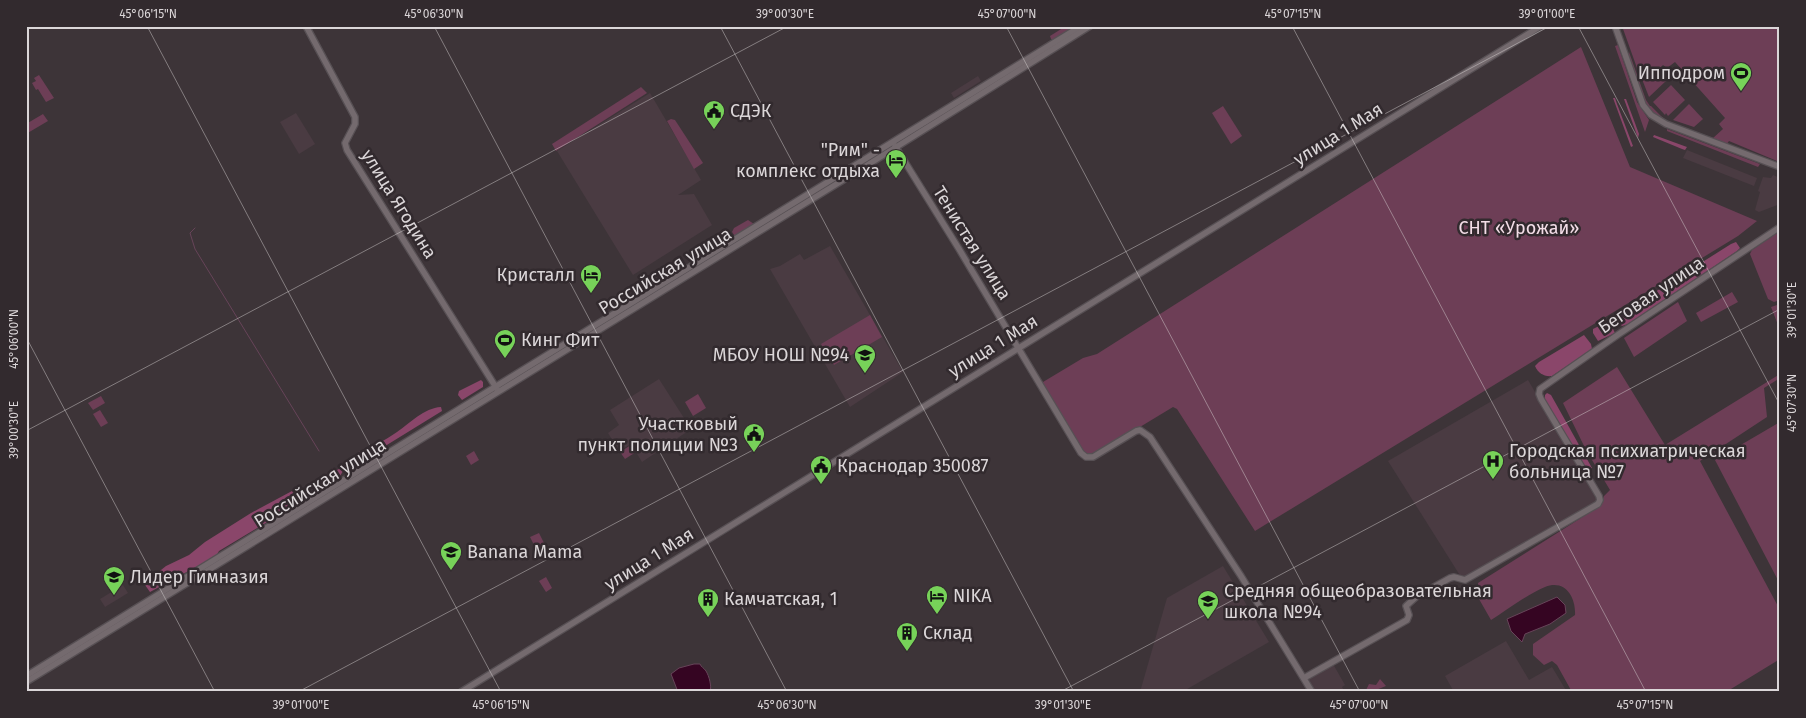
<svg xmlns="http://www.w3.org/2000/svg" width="1806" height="718" font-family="'Fira Sans',sans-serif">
<rect width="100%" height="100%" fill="#3d3438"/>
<g fill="#4a3b42">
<polygon points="978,76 981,81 954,98 951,93"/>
<polygon points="650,93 701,180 678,195 694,194 712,225 633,275 557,151"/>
<polygon points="296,113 315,144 299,154 280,122"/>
<polygon points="1687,150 1757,178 1754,186 1683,158"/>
<polygon points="1773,175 1780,178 1780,204 1759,212 1755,210 1760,192 1758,191 1763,177 1771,178"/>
<polygon points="830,246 903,372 850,407 770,269 780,266 800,254 804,260"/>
<polygon points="659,379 691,429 642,462 631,444 619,451 608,433 619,425 610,410"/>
<polygon points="1528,380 1597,498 1597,501 1468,578 1461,577 1388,461"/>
<polygon points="1223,566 1269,642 1182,692 1140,692 1167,598"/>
<polygon points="123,585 128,593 105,607 100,599"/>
<polygon points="1506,641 1529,680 1552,667 1567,692 1454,692 1445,676"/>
<polygon points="1333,664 1345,685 1342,687 1345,692 1314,692 1306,679"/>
</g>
<g fill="#6d3e56">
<polygon points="1066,26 1075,26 1055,39 1051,39 1050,36"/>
<polygon points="1622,26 1780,26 1780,155 1778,155 1777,161 1729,141 1726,145 1712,139 1723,129 1719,124 1725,118 1675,62 1667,68 1663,65 1658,70 1637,68"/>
<polygon points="1618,45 1637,102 1649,120 1645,132 1615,46"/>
<polygon points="1581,47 1630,167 1757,221 1738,236 1255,531 1177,409 1173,407 1092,456 1085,455 1043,386 1043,382 1083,358 1097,354"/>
<polygon points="1629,52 1646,100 1650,106 1651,106 1665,120 1665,121 1648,109 1629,59"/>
<polygon points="1640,74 1664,76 1667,80 1649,97"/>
<polygon points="39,75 54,98 46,102 38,89 36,90 32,83 36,81 34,78"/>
<polygon points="1671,85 1685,100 1668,116 1666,113 1665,115 1653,102"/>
<polygon points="641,87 647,93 556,151 552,144"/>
<polygon points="1689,104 1703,119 1694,127 1673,120"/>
<polygon points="1223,106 1242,136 1231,144 1212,113"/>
<polygon points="43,114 48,121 26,134 26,124"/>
<polygon points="671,119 675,120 703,163 694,169 667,121"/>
<polygon points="1667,129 1760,164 1758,167 1667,131"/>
<polygon points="748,220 754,224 737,235 734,235 732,232 734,228"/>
<polygon points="1780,231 1780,300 1774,302 1768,299 1750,254 1752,250"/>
<polygon points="1732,292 1738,302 1701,322 1696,313"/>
<polygon points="1678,302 1687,321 1634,357 1624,338"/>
<polygon points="1780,304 1780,330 1771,307"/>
<polygon points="870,315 882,337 834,365 821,344"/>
<path d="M1617,367L1665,445L1780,374V378L1764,388L1767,417L1700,461L1780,610V659L1726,692H1572L1557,665L1552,661L1544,665L1533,655V644L1575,615C1576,597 1565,579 1545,587C1528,594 1507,610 1491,620L1479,599L1478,583L1600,506L1604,496L1610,490L1586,450L1563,403Z"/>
<polygon points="698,394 706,408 693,416 685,402"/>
<polygon points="101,396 105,403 93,410 88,403"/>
<polygon points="100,410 108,423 101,427 93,414"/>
<polygon points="1780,422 1780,584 1715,460"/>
<polygon points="631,445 636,452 625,459 620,452"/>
<polygon points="474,451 479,460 471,465 466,456"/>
<polygon points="539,533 545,545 536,549 530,537"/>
<polygon points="546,577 552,588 546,592 539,581"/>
<polygon points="1380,679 1386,686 1371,692 1360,692 1366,690 1369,684 1376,685"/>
</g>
<g fill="#8a466a">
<polygon points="1613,98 1615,98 1617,104 1633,146 1631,147"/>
<polygon points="1624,99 1626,99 1639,134 1638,138"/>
<polygon points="1654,135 1687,147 1685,150 1682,149 1653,137"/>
<polygon points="1736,242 1740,248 1737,251 1628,324 1622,326 1618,322 1617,316 1731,244"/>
<polygon points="1609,321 1615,333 1598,341 1593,333 1593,329"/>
<path d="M1584,335L1591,344L1592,349L1552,376C1544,377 1538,373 1535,366L1539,362Z"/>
<polygon points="481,380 483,382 483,387 462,400 458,395 459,391"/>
<polygon points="1547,393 1551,395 1592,468 1587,470 1545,400 1545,395"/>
<path d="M441,407L442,411L369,456L363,459L359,452C372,448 385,440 397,432C410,423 424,408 441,407Z"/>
<polygon points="353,461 348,471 343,471 340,476 337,475 332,468 335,468 337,470"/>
<polygon points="292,491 299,503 219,551 216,556 150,592 145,585 146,582 166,566 189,555 205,542 251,513"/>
</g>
<g fill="#350522" stroke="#674459">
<polygon points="1557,597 1565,605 1566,613 1550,624 1525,634 1522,642 1511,631 1507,619"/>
<path d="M694,664H700C701,667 704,668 706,671C709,676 712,686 710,692H678L671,674L679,668Z"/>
</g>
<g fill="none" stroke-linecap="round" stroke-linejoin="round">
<polyline stroke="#674459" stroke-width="1" points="195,228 190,233 195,249 319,451"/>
<g stroke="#575054" stroke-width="8">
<g id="secondary">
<polyline points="306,26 355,117 355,124 345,143 347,150 497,389"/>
<polyline points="1615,26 1643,105 1651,115 1666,124 1780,167"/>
<polyline points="895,146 959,249 1081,453 1086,457 1093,457 1136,431 1140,430 1150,437 1241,576 1312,692"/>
<polyline points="26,676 1081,26"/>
<polyline points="1304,678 1407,620 1409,615 1406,606 1416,597 1450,578 1454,577 1465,580 1598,504 1600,500 1599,496 1541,399 1539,394 1540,389 1619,334 1780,227"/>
<polyline points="26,682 861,169 1090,26"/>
<polyline points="461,692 1541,26"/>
</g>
</g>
<use href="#secondary" stroke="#746a6e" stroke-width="5.5"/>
</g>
<path fill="none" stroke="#dbd6d8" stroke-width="1" stroke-opacity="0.45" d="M147,26L501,692M434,26L787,692M720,26L1074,692M1006,26L1360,692M1292,26L1646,692M1578,26L1780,405M26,337L215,692M26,431L788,26M298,692L1550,26M1060,692L1780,309"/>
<defs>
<g id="stadium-pin" transform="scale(1.125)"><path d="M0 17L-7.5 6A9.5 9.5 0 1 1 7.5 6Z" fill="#77d259" stroke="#322a2e"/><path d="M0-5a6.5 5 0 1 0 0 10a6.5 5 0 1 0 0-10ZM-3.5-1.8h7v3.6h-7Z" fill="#111"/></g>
<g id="civic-pin" transform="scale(1.125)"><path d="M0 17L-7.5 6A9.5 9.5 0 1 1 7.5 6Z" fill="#77d259" stroke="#322a2e"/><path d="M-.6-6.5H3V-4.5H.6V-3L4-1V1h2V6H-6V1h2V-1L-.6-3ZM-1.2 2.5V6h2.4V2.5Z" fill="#111"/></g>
<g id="hotel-pin" transform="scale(1.125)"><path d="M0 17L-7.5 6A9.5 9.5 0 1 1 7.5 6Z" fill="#77d259" stroke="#322a2e"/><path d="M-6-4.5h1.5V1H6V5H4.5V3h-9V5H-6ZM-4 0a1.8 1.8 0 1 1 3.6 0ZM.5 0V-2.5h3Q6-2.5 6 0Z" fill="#111"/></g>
<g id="school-pin" transform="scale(1.125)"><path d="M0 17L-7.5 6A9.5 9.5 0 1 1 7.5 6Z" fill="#77d259" stroke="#322a2e"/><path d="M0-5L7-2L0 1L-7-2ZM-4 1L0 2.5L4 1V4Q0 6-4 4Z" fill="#111"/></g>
<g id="hospital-pin" transform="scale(1.125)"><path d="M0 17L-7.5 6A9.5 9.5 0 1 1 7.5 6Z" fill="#77d259" stroke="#322a2e"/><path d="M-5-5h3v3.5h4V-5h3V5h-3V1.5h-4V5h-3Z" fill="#111"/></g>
<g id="building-pin" transform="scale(1.125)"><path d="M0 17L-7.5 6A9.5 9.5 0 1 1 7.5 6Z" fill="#77d259" stroke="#322a2e"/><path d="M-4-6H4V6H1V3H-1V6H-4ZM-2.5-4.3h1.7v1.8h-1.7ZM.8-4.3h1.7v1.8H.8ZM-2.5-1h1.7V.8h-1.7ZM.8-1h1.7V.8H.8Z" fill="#111"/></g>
</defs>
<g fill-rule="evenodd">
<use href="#stadium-pin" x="1741" y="73"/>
<use href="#civic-pin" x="714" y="111"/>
<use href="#hotel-pin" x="896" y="160"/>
<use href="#hotel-pin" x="591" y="275"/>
<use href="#stadium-pin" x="505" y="340"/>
<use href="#school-pin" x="865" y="355"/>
<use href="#civic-pin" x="754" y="434"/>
<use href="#hospital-pin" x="1493" y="461"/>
<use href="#civic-pin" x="821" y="466"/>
<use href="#school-pin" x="451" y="552"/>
<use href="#school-pin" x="114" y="577"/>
<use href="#hotel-pin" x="937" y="596"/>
<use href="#building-pin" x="708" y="599"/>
<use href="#school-pin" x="1208" y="601"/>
<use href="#building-pin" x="907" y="633"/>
</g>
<g text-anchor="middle" stroke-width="5" stroke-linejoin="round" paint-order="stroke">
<g font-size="18" fill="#dbd6d8" stroke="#322a2e" text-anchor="start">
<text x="1725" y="79" text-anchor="end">Ипподром</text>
<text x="730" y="117">СДЭК</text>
<text x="880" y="156" text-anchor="end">"Рим" -<tspan x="880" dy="21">комплекс отдыха</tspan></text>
<text x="575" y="281" text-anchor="end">Кристалл</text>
<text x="521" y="346">Кинг Фит</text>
<text x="849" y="361" text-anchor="end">МБОУ НОШ №94</text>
<text x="738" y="430" text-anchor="end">Участковый<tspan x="738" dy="21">пункт полиции №3</tspan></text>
<text x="1509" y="457">Городская психиатрическая<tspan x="1509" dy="21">больница №7</tspan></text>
<text x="837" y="472">Краснодар 350087</text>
<text x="467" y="558">Banana Mama</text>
<text x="130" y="583">Лидер Гимназия</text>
<text x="1224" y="597">Средняя общеобразовательная<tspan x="1224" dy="21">школа №94</tspan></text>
<text x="953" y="602">NIKA</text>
<text x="724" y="605">Камчатская, 1</text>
<text x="923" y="639">Склад</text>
</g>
<g font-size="18" fill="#dbd6d8" stroke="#322a2e">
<text transform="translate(1338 134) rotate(-32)" y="6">улица 1 Мая</text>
<text transform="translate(399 204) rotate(58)" y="6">улица Ягодина</text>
<text transform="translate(972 243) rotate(58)" y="6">Тенистая улица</text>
<text transform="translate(665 271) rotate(-31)" y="6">Российская улица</text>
<text transform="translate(1651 295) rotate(-34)" y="6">Беговая улица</text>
<text transform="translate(993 346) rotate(-32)" y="6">улица 1 Мая</text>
<text transform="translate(320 483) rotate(-32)" y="6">Российская улица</text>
<text transform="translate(649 559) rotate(-32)" y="6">улица 1 Мая</text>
</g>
<g font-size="18" fill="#f3dde7" stroke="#322a2e">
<text x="1519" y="234">СНТ «Урожай»</text>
</g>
</g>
<rect width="1806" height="718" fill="none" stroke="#322a2e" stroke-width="55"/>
<rect x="28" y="28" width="1750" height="662" fill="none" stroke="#dbd6d8" stroke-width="2"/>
<g font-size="12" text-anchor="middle" fill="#dbd6d8">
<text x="148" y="18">45°06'15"N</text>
<text x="434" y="18">45°06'30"N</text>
<text x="785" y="18">39°00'30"E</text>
<text x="1007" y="18">45°07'00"N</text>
<text x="1293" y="18">45°07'15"N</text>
<text x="1547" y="18">39°01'00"E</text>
<text transform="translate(1792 310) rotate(-90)" y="4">39°01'30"E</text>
<text transform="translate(14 339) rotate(-90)" y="4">45°06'00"N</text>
<text transform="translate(1792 403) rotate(-90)" y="4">45°07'30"N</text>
<text transform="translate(14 430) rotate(-90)" y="4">39°00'30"E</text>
<text x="301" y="709">39°01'00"E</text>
<text x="501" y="709">45°06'15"N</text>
<text x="787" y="709">45°06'30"N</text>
<text x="1063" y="709">39°01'30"E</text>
<text x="1359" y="709">45°07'00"N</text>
<text x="1645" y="709">45°07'15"N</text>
</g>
</svg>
